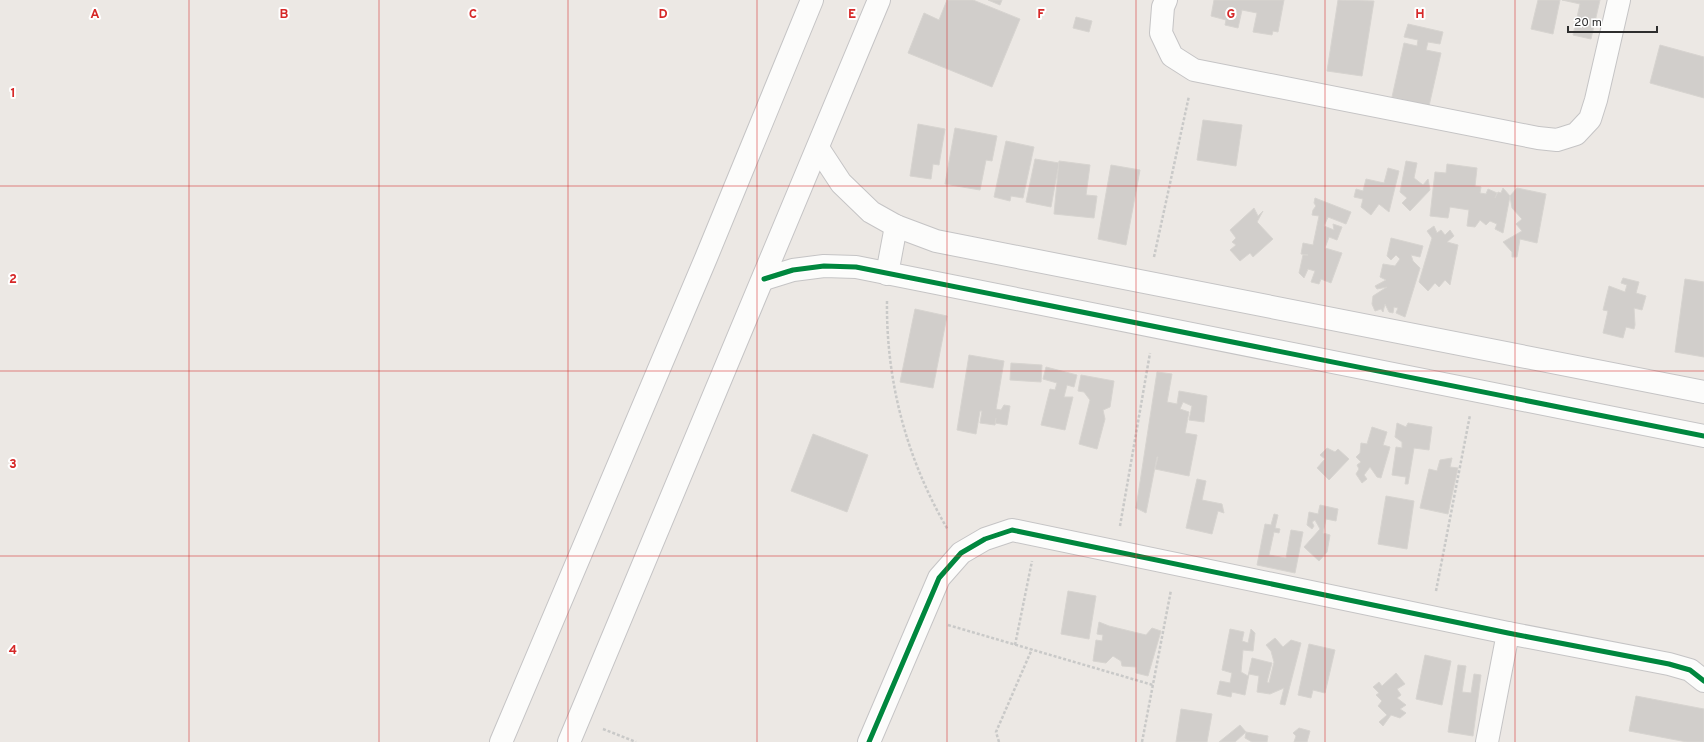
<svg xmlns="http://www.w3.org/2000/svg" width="1704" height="742" font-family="Overpass,sans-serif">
<rect width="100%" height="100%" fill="#ece8e4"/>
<g fill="#d1cecb" stroke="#d7d4d0">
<polygon points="947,0 973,0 1020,19 992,87 908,53 924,13 939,20"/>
<polygon points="988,0 1002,0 1000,5"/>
<polygon points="1214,0 1284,0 1278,32 1273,31 1272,35 1253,32 1257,13 1242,10 1238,28 1225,25 1226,20 1211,16"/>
<polygon points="1338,0 1374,1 1362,76 1327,71"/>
<polygon points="1538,0 1560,0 1553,34 1531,29"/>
<polygon points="1562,0 1600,0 1591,39 1573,35 1580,4"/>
<polygon points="1076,17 1092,21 1089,32 1073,28"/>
<polygon points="1408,24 1443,32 1440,44 1428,42 1426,50 1441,53 1429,106 1392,97 1404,43 1417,46 1418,40 1404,37"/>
<polygon points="1660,45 1704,57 1704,98 1650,83"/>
<polygon points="1203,120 1242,125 1236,166 1197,160"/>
<polygon points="918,124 945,129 939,165 933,164 931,179 910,176"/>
<polygon points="955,128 997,136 992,161 986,160 980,190 945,184"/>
<polygon points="1006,141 1034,147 1023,198 1011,196 1010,201 994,197"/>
<polygon points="1035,159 1059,163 1051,207 1026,202"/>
<polygon points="1059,161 1090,165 1086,195 1097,196 1094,218 1054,214"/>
<polygon points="1406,161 1417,163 1414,178 1423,185 1428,179 1430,190 1410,211 1402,203 1407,198 1400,192"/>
<polygon points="1447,164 1477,168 1475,186 1481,187 1480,193 1486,194 1488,189 1497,193 1495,198 1498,192 1501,193 1503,188 1510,196 1503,233 1495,229 1497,224 1490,221 1486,225 1480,220 1475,227 1467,226 1469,210 1450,207 1448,218 1430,216 1435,172 1446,173"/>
<polygon points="1111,165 1140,170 1126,245 1098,239"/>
<polygon points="1388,168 1399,171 1389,212 1379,204 1371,215 1361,207 1363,199 1354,197 1356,189 1363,191 1366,179 1384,183"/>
<polygon points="1517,188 1546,194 1537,243 1520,239 1517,257 1512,257 1512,252 1503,242 1522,231 1516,224 1522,219 1512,208 1510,196"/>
<polygon points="1315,198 1351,212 1346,224 1328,217 1324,226 1334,230 1333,224 1342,227 1337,240 1329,237 1325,248 1342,253 1331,283 1321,279 1319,284 1311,282 1315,271 1308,269 1304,278 1299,273 1303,255 1308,255 1301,254 1303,243 1313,245 1319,216 1312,215 1313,210 1316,206 1314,203"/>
<polygon points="1254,208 1258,216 1263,211 1257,222 1273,239 1253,257 1250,253 1240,261 1230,250 1236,245 1232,242 1236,238 1230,230"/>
<polygon points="1434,226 1437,233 1441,230 1445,235 1450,230 1454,236 1447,242 1458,245 1450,285 1445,280 1439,287 1435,283 1428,291 1419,282 1432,238 1427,231"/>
<polygon points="1391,238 1423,246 1420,257 1411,255 1413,261 1420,268 1405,317 1396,313 1398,308 1394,307 1393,313 1389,312 1385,304 1383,312 1381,309 1375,311 1372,304 1373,296 1387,287 1377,289 1375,286 1386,280 1380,277 1383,264 1395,266 1400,259 1396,255 1391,260 1387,256"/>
<polygon points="1623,278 1639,282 1636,293 1646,296 1642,310 1634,308 1635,325 1634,329 1626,327 1623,338 1603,333 1608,311 1603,310 1609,286 1625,292 1627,285 1621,283"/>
<polygon points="1685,279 1704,282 1704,357 1675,352"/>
<polygon points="915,309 947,316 933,388 900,382"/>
<polygon points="969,355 1004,361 996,409 1001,410 1004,405 1010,406 1007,425 995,423 996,418 995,425 980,423 982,411 980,411 976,434 957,430"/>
<polygon points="1011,363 1042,365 1041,382 1010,380"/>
<polygon points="1046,367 1077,375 1074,387 1067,385 1064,397 1073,397 1065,430 1041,425 1050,389 1055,390 1057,383 1043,379"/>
<polygon points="1157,372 1172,374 1167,402 1177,404 1179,391 1207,396 1204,422 1189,420 1192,406 1183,402 1180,409 1189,412 1185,433 1197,435 1189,476 1155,469 1158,457 1157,457 1146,513 1136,508"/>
<polygon points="1081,375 1114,381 1110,407 1103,410 1105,419 1097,449 1079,444 1090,400 1084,392 1078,391"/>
<polygon points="1397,423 1406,427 1408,423 1432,427 1429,450 1414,448 1408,484 1405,484 1406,477 1392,475 1396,447 1402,448 1402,442 1395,437"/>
<polygon points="1372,427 1387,432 1383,445 1390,447 1381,478 1377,477 1370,467 1364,475 1367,479 1362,483 1356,474 1359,469 1357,465 1361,462 1356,457 1360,453 1361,443 1367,444"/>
<polygon points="813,434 868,455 847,512 791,491"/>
<polygon points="1327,448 1335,452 1338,449 1349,459 1329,480 1317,468 1325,459 1320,455"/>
<polygon points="1452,458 1450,467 1458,468 1448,514 1420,508 1429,469 1437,471 1440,460"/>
<polygon points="1197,479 1206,481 1202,500 1222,504 1224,513 1218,511 1212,534 1186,528"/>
<polygon points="1386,496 1414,501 1407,549 1378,544"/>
<polygon points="1320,505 1338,509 1336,521 1326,519 1323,533 1330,535 1327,552 1319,561 1304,547 1320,529 1315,520 1312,522 1314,526 1312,529 1307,525 1309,512 1318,514"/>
<polygon points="1274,514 1278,515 1275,528 1280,529 1279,533 1274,532 1269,555 1286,558 1291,530 1303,532 1295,573 1257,565 1265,524 1271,525"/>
<polygon points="1068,591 1096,596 1089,639 1061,634"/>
<polygon points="1099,622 1109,626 1146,635 1152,628 1161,631 1148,676 1136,673 1136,667 1122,666 1121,661 1113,656 1106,663 1093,661 1096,640 1102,641 1103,635 1097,634"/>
<polygon points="1230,629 1244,632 1242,641 1248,643 1251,629 1255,633 1253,651 1243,650 1241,672 1248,676 1252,658 1272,663 1267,682 1269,683 1274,662 1271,651 1266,645 1275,638 1283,647 1291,640 1301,643 1285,705 1280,704 1284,688 1270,694 1257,692 1259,676 1249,674 1245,695 1232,692 1231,697 1217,694 1220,681 1230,683 1232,673 1222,670"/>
<polygon points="1309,644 1335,650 1325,693 1313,690 1311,698 1298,695"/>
<polygon points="1425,655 1451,661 1442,705 1416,699"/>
<polygon points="1458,665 1466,666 1462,692 1471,693 1474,674 1481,675 1473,736 1448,732"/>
<polygon points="1396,673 1405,684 1397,689 1401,695 1397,698 1406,705 1400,709 1406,713 1400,718 1391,715 1383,726 1379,722 1387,715 1378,706 1382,701 1376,695 1379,693 1373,687 1379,682 1382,686"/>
<polygon points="1636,696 1704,709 1704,742 1687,742 1629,731"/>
<polygon points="1181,709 1212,714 1207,742 1176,742"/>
<polygon points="1240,725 1246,732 1235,742 1219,742"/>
<polygon points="1299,728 1310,731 1307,742 1294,742 1296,736 1293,733"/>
<polygon points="1246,732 1268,736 1267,742 1252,742 1245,738"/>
</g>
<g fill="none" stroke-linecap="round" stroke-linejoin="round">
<g stroke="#c5c4c5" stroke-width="24">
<g id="street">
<polyline points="1166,0 1163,7 1161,33 1172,56 1194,70 1538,138 1557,140 1576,134 1590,119 1596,100 1619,0"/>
<polyline points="818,148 841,183 871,212 896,226 936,241 1704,392"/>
<polyline points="887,274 896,226"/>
<polyline points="764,279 793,270 824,266 856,267 1704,436"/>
<polyline points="869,742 939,578 961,553 985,539 1012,530 1508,633 1669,664 1690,670 1704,681"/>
<polyline points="1487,742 1508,633"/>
</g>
</g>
<g stroke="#c5c4c5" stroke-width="24">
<g id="secondary">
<polyline points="501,742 706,258 812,0"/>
<polyline points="569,742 879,0"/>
</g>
</g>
<g stroke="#c9c9c8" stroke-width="2.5" stroke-dasharray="3 2" stroke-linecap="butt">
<polyline points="1154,257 1189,96"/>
<path d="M887,301C886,382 907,460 948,530"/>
<polyline points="1120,526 1150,353"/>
<polyline points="1436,591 1470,415"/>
<polyline points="948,625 1153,685"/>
<polyline points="1015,645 1032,561"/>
<polyline points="603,729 636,742"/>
<polyline points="999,742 996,732 1032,649"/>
<polyline points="1142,742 1171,590"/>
</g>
<use href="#street" stroke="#fcfcfb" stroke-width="22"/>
<use href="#secondary" stroke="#fcfcfb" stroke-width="22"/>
<g stroke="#fff" stroke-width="8">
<g id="cycleway">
<polyline points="764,279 793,270 824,266 856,267 1704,436"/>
<polyline points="869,742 939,578 961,553 985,539 1012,530 1508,633 1669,664 1690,670 1704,681"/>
</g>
</g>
<use href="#cycleway" stroke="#00873e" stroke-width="5"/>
</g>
<path fill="none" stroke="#d62828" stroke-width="1" stroke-opacity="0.55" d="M189,0V742M379,0V742M568,0V742M757,0V742M947,0V742M1136,0V742M1325,0V742M1515,0V742M0,186H1704M0,371H1704M0,556H1704"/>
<g font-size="13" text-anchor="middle" font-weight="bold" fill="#d62828" stroke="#fff" stroke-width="4" stroke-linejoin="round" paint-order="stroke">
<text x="95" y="18">A</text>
<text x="284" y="18">B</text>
<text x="473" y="18">C</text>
<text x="663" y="18">D</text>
<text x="852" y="18">E</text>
<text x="1041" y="18">F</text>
<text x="1231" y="18">G</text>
<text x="1420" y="18">H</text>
<text x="13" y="97">1</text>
<text x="13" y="283">2</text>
<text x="13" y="468">3</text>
<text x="13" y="654">4</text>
</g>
<path d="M1568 26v6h89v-6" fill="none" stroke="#2e2e2e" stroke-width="2"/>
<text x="1574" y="26" font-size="12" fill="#2e2e2e" stroke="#ffffff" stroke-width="3" paint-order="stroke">20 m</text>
</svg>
